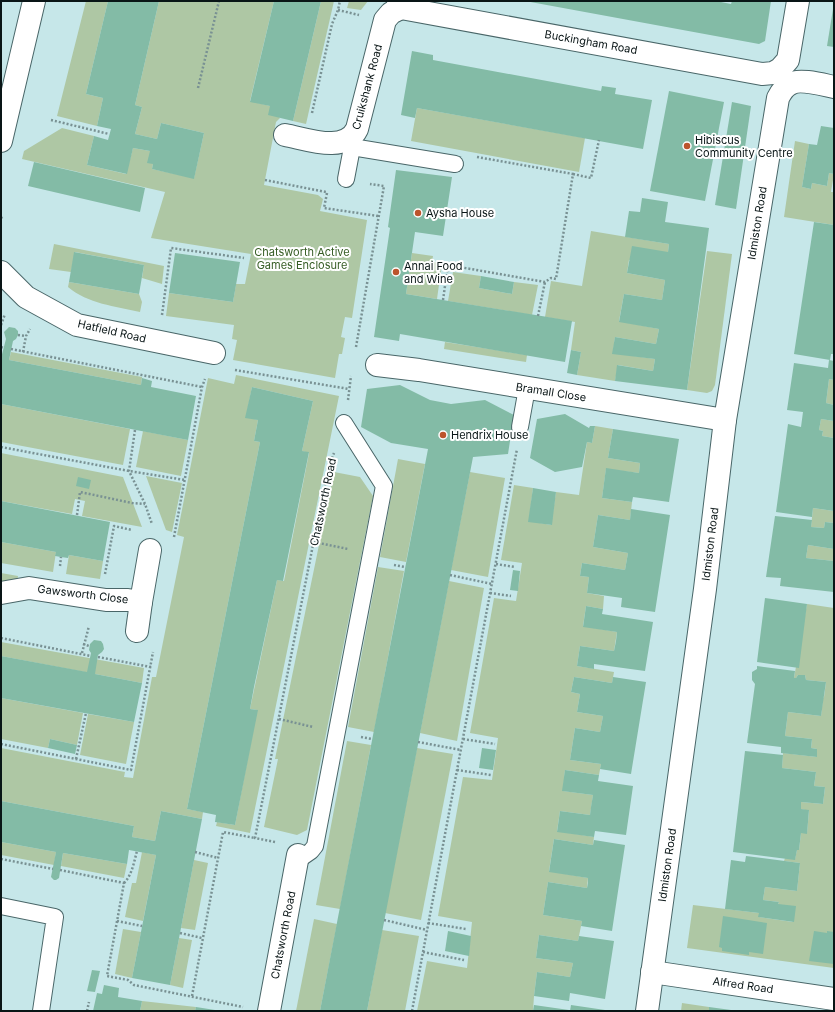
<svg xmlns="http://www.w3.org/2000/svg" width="835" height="1012" font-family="Inter,sans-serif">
<rect width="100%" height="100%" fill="#c6e7e9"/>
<g fill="#aec7a4">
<polygon points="86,1 108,1 86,94 103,98 97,126 57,116"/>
<polygon points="159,1 274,1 250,101 270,106 280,118 276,122 264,185 318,195 323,199 320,211 367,220 352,318 345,317 341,337 345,338 342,354 339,354 335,378 233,360 237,340 232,339 234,325 166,316 169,293 233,302 236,284 245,284 251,254 151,238 165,192 22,159 24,151 62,128 94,136 87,165 126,174 133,148 150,151 153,164 152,169 194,178 204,133 161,123 157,139 135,134 142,107 135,105"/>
<polygon points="321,1 334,1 306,124 293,121"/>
<polygon points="349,1 368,1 361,10 347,8"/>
<polygon points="417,108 585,138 579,172 411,141"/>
<polygon points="795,141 809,144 802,187 811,189 812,183 827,186 829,173 834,174 831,192 834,192 834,225 784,217"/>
<polygon points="591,231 669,244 668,252 629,260 627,273 665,280 662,300 624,294 619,321 659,329 656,344 615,337 613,353 655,359 653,371 618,365 615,381 577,375 581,352 571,350 575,322 545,317 551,281 582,286"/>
<polygon points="54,244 164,266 162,284 142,278 144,265 75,252 71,272 49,269"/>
<polygon points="707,251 732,254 715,385 712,391 707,393 687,390"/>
<polygon points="412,253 433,256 432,262 442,263 437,299 406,294"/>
<polygon points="453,272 481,276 479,288 512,294 514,282 538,285 532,315 448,301"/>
<path d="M69,282L139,294L142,302L140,312C115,306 88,304 68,287Z"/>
<polygon points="445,342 527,355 526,362 444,349"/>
<polygon points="11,352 142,377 141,385 9,360"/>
<polygon points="236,375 339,396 250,833 216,826 217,822 235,825 257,710 250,709 277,580 284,581 309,453 302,451 313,401 252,387 246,417 258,420 254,441 260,442 187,809 203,812 202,819 161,811 155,841 132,837 134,826 1,801 1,748 125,772 124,777 133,778 152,677 156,677 184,537 177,535 208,378 234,384"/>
<polygon points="829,379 834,380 834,405 826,403"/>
<polygon points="1,404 130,429 123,465 1,442"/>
<polygon points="821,419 834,421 834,438 822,436 823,431 819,430"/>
<polygon points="595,426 613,429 608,458 640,463 639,473 606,469 602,498 632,502 630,520 598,515 593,547 628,553 625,570 582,563 580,576 589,577 587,593 604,596 603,609 586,606 583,626 617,632 614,651 580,646 577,666 614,672 612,683 574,677 571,692 580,694 577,712 603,716 600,732 575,728 570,760 601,764 599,775 565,770 563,791 593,795 590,815 560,811 557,831 594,837 593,845 554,839 549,871 588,878 587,888 548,882 543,915 582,921 578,941 539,935 536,958 573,963 570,977 537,972 534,996 533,1011 417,1011 427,961 467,968 472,922 438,916 463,777 492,780 498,738 470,733 494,598 516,601 522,563 501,560 514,485 533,488 529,521 551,525 556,492 579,495 587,442 592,443"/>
<polygon points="143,431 188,440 181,476 136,467"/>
<polygon points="1,453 123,477 142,527 82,516 85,501 75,499 72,514 1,501"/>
<polygon points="398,459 425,464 406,562 380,557"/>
<polygon points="334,472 360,477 373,496 307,830 297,835 264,827 278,759 275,759"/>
<polygon points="470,472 505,478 488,577 451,570"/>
<polygon points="146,476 182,483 172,532 166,530"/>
<polygon points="813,508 834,511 834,523 825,522 824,528 811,527"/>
<polygon points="1,542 56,552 53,572 1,563"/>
<polygon points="808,545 834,549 834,561 806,558"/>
<polygon points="69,555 103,561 100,579 66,574"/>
<polygon points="378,567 404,571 374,732 348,727"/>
<polygon points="1,573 18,576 17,582 1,585"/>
<polygon points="449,581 484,588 457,741 420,733"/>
<polygon points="807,604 834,608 834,968 687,948 693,905 759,913 759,917 793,922 778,904 779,902 763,900 765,887 797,891 800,863 784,861 785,858 795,859 797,850 799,850 801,833 807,833 809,811 801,809 801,802 823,804 825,787 814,786 816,772 782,768 783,753 817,757 817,749 811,748 812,739 785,736 788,712 821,716 823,698 824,697 826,682 806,680 805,675 798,675 796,678 794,678"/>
<polygon points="1,642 144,668 142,683 1,656"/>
<polygon points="1,698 83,713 77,745 50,739 48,748 1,739"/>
<polygon points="88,714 134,722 126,764 80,755"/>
<polygon points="347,741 371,745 340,909 316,905"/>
<polygon points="417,748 453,754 421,920 385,913"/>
<polygon points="1,842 56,852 54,865 1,855"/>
<polygon points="142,852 156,855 143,921 125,917 132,883 136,883"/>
<polygon points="63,853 127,864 124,878 61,866"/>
<polygon points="194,860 208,863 195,930 181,928"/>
<polygon points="314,919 337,924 320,1011 296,1011"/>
<polygon points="123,929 141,932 132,978 115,974"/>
<polygon points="382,930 419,936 405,1011 367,1011"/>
<polygon points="179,938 192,940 183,988 170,985"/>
<polygon points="142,1001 196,1007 195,1011 140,1011"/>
<polygon points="682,1003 709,1007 709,1011 681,1011"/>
</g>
<g fill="#83bba6">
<polygon points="108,1 159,1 135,105 142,107 135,134 157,139 161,123 204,133 194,179 152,169 153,164 147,163 150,151 133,148 127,174 87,165 94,136 108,140 111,129 97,126 103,98 86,94"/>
<polygon points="274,1 321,1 293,121 268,115 270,106 250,102"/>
<polygon points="525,1 716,1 731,4 732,1 771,1 765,41 759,44"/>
<polygon points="833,9 834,9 834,47 827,46"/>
<polygon points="412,51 433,55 433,60 601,91 602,86 616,88 615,94 652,100 643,149 417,108 415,118 401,115"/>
<polygon points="669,91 724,102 705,201 650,191"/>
<polygon points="732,102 751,106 736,209 715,205"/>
<polygon points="821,126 834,128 834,174 829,173 827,186 812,183 811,189 802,187 809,144 817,145"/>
<polygon points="34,162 145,188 140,212 28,186"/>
<polygon points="396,170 452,177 443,236 415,232 406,294 572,321 565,362 400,334 399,341 374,337 390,228 388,227"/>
<polygon points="642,198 668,202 665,222 709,228 687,390 615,381 617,365 653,371 655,359 612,354 615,337 656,344 659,329 619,322 624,294 662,300 665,280 627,273 632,246 668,252 669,244 625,237 629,211 640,212"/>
<polygon points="814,222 834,225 834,354 831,354 830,360 794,354"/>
<polygon points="74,252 144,265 139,294 69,282"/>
<polygon points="175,253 240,262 233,302 169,293"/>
<polygon points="481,276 514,282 512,294 479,288"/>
<polygon points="9,327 15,328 18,331 18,335 16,339 13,341 9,360 141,385 142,378 152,381 151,387 196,396 188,440 1,404 1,358 6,339 4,332"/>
<polygon points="571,350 581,352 577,375 567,373"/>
<polygon points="829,360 834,361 834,380 829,379 826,403 834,405 834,421 821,419 819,430 823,431 822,436 834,438 834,511 813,508 812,517 776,512 788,424 801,427 803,412 787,410 794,363 828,368"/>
<polygon points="400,385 430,400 451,404 485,400 514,415 508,454 473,457 367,1011 320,1011 428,449 391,443 361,427 367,389"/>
<polygon points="252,387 313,401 302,451 309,452 283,581 277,580 254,687 250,709 258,710 235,825 215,822 216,815 187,809 260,442 254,441 258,420 245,418"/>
<polygon points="565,414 589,428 590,426 595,426 592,443 587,442 582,467 555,472 530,458 537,419"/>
<polygon points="613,429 679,439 669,502 633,497 632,502 602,498 606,468 639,473 640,463 608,458"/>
<polygon points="78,477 91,480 89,489 76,486"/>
<polygon points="533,488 556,492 552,525 528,522"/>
<polygon points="1,501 110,522 103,561 69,555 68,558 61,557 55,556 56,552 1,542"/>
<polygon points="631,509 670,515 655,612 621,607 622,598 587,593 589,577 580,576 582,563 625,570 628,553 593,547 598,515 630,520"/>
<polygon points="775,516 812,520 811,527 824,528 825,522 834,523 834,549 808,545 806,558 834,561 834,592 780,586 781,578 766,577"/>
<polygon points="513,570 520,571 518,591 510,590"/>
<polygon points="765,598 807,604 799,668 757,662"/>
<polygon points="586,606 603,609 602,614 653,622 645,671 594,664 594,669 577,666 580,646 614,651 616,641 617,632 583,627"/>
<polygon points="94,640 101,641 103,644 104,649 102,652 98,655 95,674 142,683 134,722 1,698 1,656 87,672 91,653 89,650 90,644"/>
<polygon points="757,666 795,671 794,678 796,678 798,675 805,675 806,680 826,682 821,716 788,712 785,736 812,739 811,748 817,749 817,757 781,753 781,747 747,743 755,684 752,680 752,672 757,669"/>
<polygon points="574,677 612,683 613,677 646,682 631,774 600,769 601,764 570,760 575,728 600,732 603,716 577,712 580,694 571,692"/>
<polygon points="50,739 77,745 75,754 48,748"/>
<polygon points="482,748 496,750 493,770 479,768"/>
<polygon points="745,751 783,755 782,768 816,772 814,786 825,787 823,804 801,802 801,809 809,810 807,834 801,833 799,850 797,850 795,860 733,852"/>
<polygon points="565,770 599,775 598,781 633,786 626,835 595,831 594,837 557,832 560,811 590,815 591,807 593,795 562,791"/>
<polygon points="1,801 134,826 132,837 155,841 161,811 202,819 170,985 132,978 156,855 129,850 127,864 63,853 59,878 56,880 54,880 51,877 56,852 1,842"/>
<polygon points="554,839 593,845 594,840 625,845 612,931 581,926 582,921 543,915 548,882 587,888 588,883 588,878 549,872"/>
<polygon points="746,856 800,863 797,891 765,887 763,900 779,902 778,904 796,906 794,922 758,917 759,913 725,909 731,860 745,862"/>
<polygon points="723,916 767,923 763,954 749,952 749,955 722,951 722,948 719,947"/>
<polygon points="448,931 471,936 469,956 445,951"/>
<polygon points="814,931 827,933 827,931 834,932 834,964 809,961"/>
<polygon points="539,935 578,941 579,936 614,941 605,999 570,993 569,1001 534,996 537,972 570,977 573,963 536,958"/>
<polygon points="92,970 100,971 95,992 87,991"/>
<polygon points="104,985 119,988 118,997 142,1001 140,1011 93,1011 97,993 102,994"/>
<polygon points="534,1005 569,1010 569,1011 533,1011"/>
<polygon points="571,1005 605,1010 605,1011 570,1011"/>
<polygon points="196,1007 215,1010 215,1011 195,1011"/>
<polygon points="709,1007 731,1010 731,1011 709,1011"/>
</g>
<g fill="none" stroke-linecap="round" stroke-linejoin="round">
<g stroke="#496668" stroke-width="18">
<g id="lane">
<polyline points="352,147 455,164"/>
<polyline points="346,179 354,137"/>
<polyline points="520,427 527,388"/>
<polyline points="298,860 311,851 315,846 384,486 344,423"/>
<polyline points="1,906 55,917 41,1011"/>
</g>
</g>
<g stroke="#496668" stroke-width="24">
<g id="street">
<polyline points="401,8 762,74 773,73 780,69 788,60 798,1"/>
<path d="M285,135C307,139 345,154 357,129L385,20L391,13L401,8L398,1"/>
<polyline points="1,141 34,1"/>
<polyline points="1,272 26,297 77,325 214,353"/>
<polyline points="377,365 419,370 725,420"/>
<polyline points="1,593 29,588 106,600 128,600 141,602 150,550"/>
<polyline points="137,631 141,602"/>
<polyline points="652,972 834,999"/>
<polyline points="269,1011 298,855"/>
<path d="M647,1011L705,589L725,420L778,98C781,92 784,87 790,84C799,78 824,85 834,87"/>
</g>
</g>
<g stroke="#799193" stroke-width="2.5" stroke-dasharray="2 2" stroke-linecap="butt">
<polyline points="338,10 359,15"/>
<polyline points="198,88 219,1"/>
<polyline points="312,113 332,24 338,10 340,1"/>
<polyline points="51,120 109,134"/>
<polyline points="573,174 591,178 599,140"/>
<polyline points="265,180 326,192"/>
<polyline points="327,193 324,208 378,216"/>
<polyline points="1,217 3,220"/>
<polyline points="443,300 448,265 545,282 551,278 556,279 573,174 477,157"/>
<polyline points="162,315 171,248 244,258"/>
<polyline points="538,316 545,282"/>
<polyline points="1,325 5,314"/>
<polyline points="18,335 26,336"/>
<polyline points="1,347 4,348"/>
<polyline points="356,347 384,186 370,184"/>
<polyline points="11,349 202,387"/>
<polyline points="23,352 26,336 30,329"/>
<polyline points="235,370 349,389"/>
<polyline points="348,400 351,376"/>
<polyline points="135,430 129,471 145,504 152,524"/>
<polyline points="1,447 129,471 185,480"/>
<polyline points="77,515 80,492 132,503 145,504"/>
<polyline points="174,537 202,387 205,379"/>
<polyline points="314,542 348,549"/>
<polyline points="496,564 515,567"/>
<polyline points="394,565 405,567"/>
<polyline points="60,566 61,557"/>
<polyline points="105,574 114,526 132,530"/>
<polyline points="450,575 492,584"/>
<polyline points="490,593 511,596"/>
<polyline points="1,638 91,656"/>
<polyline points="83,644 89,646"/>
<polyline points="82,653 89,626"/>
<polyline points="98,657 151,667"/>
<polyline points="279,719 313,727"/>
<polyline points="361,737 372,739"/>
<polyline points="463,739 495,744"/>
<polyline points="418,742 461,750"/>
<polyline points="1,744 131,770 153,652"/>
<polyline points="76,759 86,713"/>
<polyline points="457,770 491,775"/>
<polyline points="275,842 255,838 328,469 334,453"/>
<polyline points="195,852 218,858"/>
<polyline points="1,859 53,869"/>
<polyline points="60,870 124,883 107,976 128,980 134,985 243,1007"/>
<path d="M124,883C132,875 134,862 137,851"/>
<polyline points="384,920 427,930"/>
<polyline points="117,921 142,926"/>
<polyline points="428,923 466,929"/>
<polyline points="180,933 202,938"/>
<polyline points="423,952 464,960"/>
<polyline points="192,996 223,832 255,838"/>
<polyline points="87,1011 89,1002"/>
<polyline points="412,1011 517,449"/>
</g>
<use href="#lane" stroke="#fff" stroke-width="16"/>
<use href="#street" stroke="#fff" stroke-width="22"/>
</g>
<g fill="#bc542c" stroke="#fff" stroke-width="1.5">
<circle cx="687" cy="146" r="4"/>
<circle cx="418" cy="213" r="4"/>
<circle cx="396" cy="272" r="4"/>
<circle cx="443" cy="435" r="4"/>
</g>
<g text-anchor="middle" stroke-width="4" stroke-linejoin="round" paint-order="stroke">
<g font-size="11" fill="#091516" stroke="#fff">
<text transform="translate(591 42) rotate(10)" y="4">Buckingham Road</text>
<text transform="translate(367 87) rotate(-75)" y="4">Cruikshank Road</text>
<text transform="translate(757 223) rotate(-81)" y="4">Idmiston Road</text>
<text transform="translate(112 331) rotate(13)" y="4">Hatfield Road</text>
<text transform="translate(551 392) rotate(9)" y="4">Bramall Close</text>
<text transform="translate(323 502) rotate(-78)" y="4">Chatsworth Road</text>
<text transform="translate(710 544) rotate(-83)" y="4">Idmiston Road</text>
<text transform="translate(83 594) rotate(7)" y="4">Gawsworth Close</text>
<text transform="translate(667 865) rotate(-82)" y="4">Idmiston Road</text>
<text transform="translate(283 935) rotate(-79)" y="4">Chatsworth Road</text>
<text transform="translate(743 985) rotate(8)" y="4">Alfred Road</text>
</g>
<g font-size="11" fill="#091516" stroke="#fff" text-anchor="start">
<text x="695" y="144">Hibiscus<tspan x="695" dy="13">Community Centre</tspan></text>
<text x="426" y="217">Aysha House</text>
<text x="404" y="270">Annai Food<tspan x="404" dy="13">and Wine</tspan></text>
<text x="451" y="439">Hendrix House</text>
</g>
<g font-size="11" fill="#365d25" stroke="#fff">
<text x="302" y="256">Chatsworth Active<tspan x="302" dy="13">Games Enclosure</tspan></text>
</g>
</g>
<rect width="835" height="1012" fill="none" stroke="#091516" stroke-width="4"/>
</svg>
